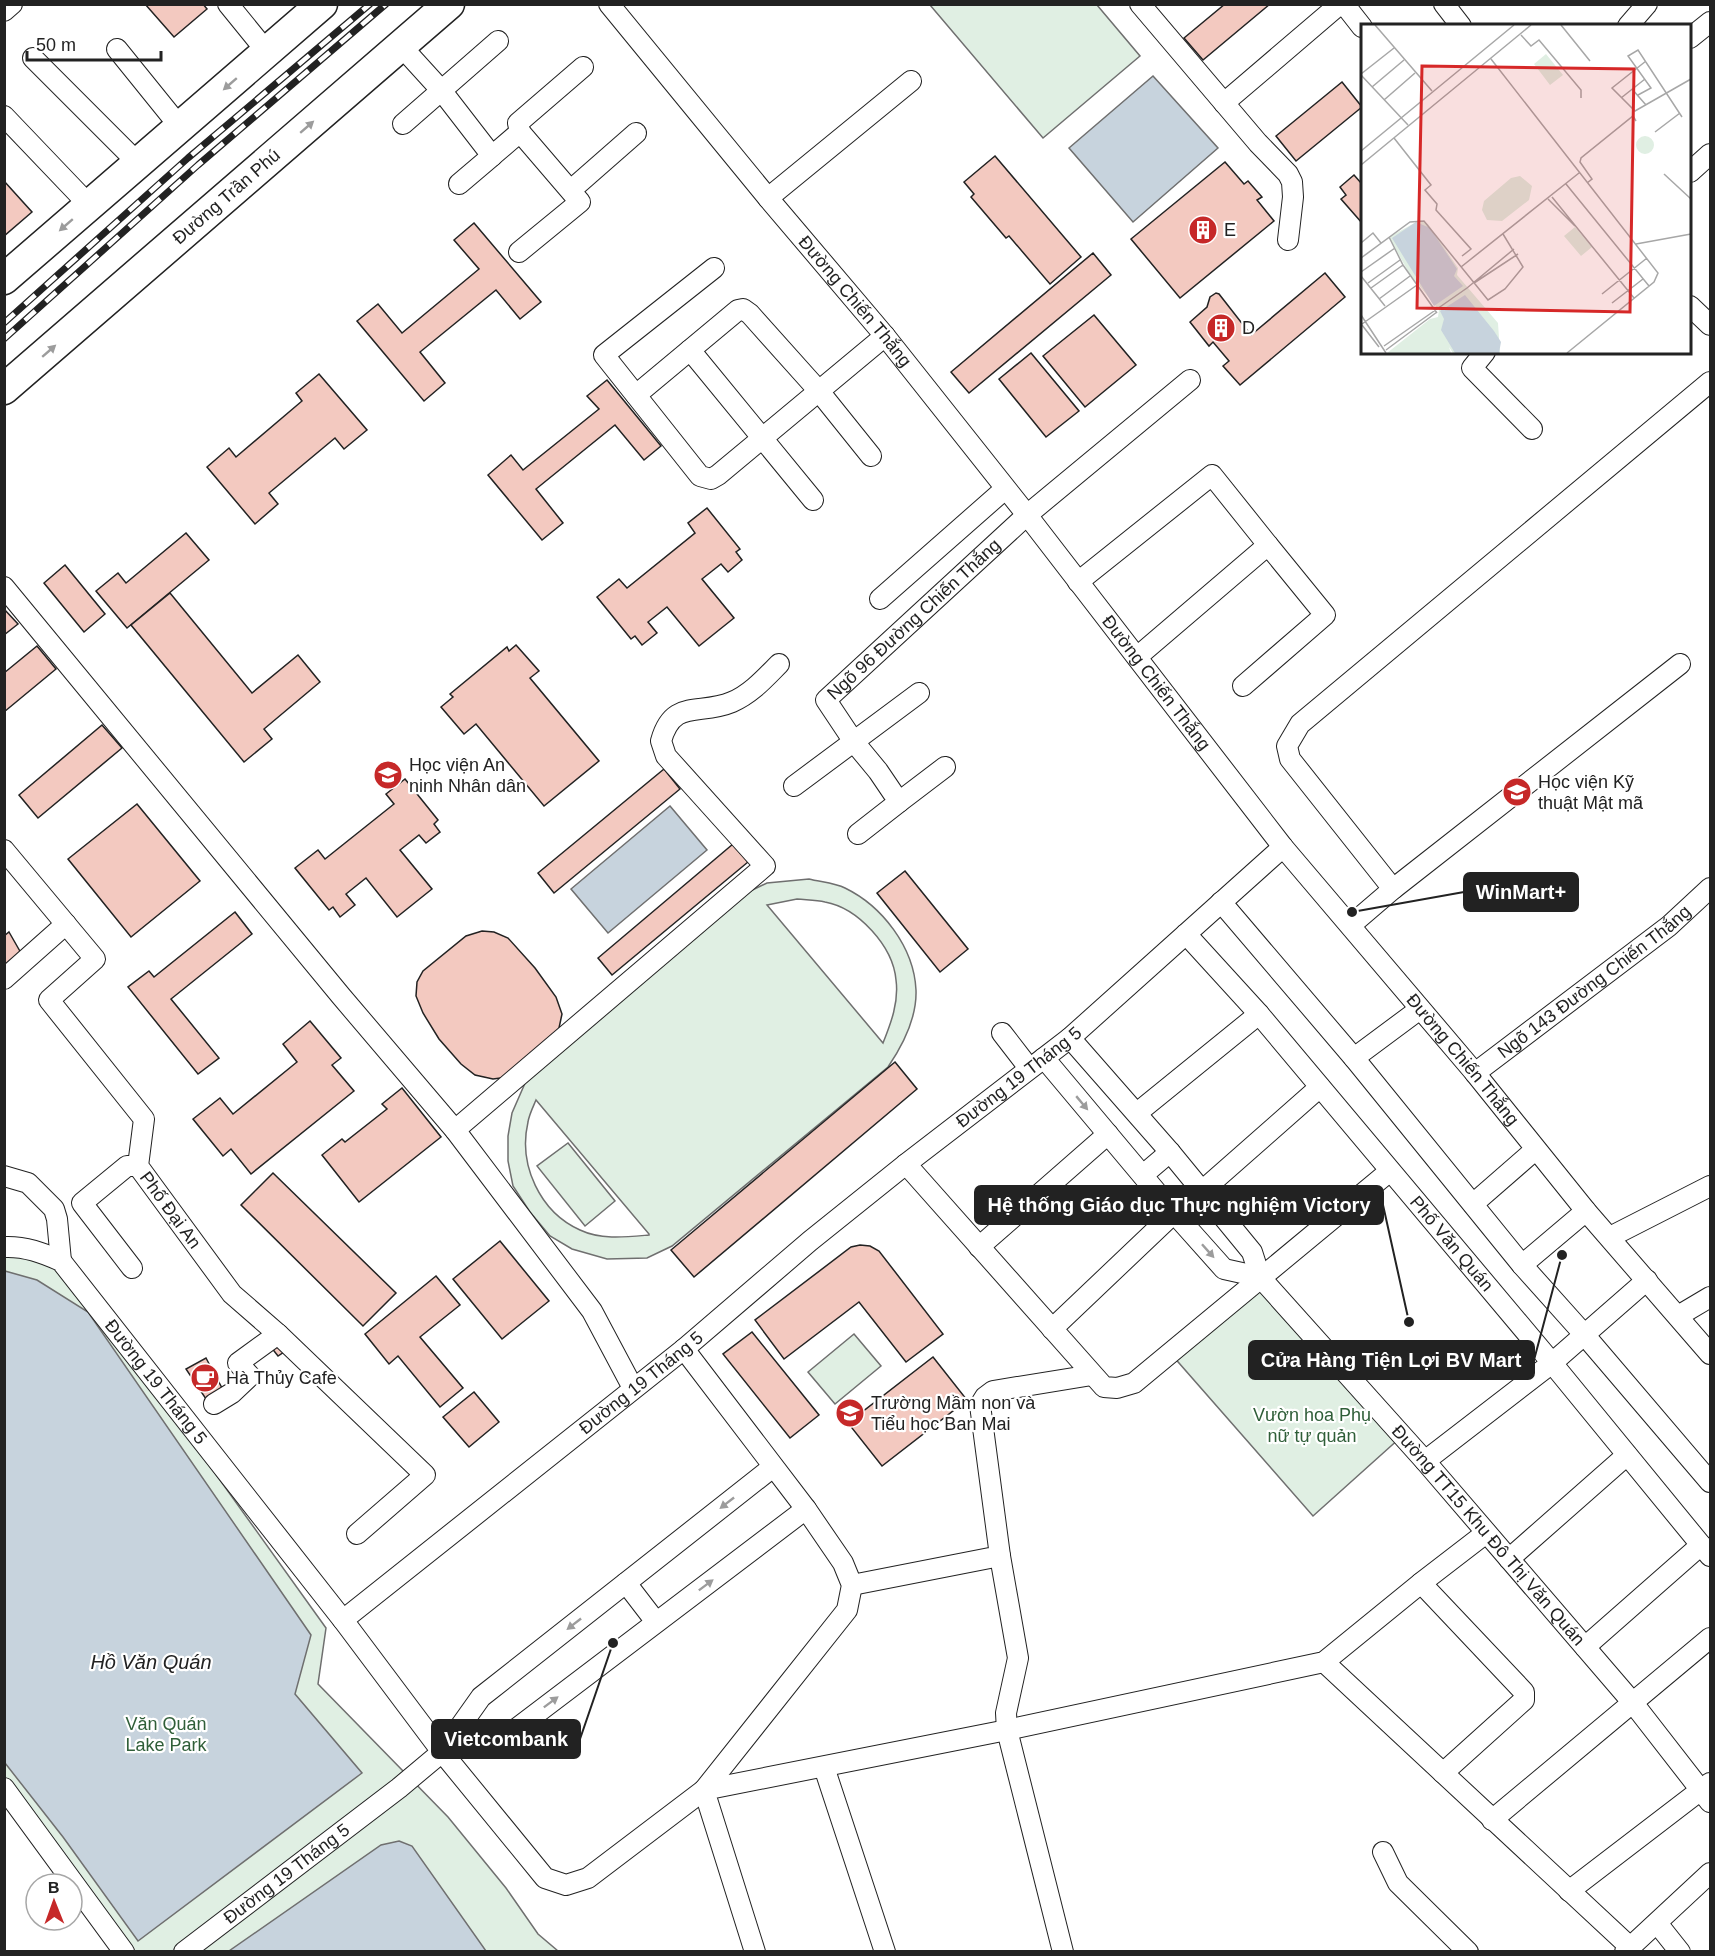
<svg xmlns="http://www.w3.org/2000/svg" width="1715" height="1956" font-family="Helvetica,sans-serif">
<rect width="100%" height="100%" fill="#fff"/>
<g fill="#e0efe3" stroke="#6f6f6f" stroke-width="1.5" fill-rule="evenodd">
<polygon points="930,5 1097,5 1140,56 1043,138"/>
<path d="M809,879C821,882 835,883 845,888C882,906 914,947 916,990C917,1017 903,1045 888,1067L672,1246L647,1258L607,1259L572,1249L550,1236L530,1212L513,1186L508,1161V1136L512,1113L526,1081L740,896L767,883ZM797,899C806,900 816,900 825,902C858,908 893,946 896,980C899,1002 891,1023 883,1043L767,905ZM536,1100L649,1234V1235C626,1237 601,1240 580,1230C540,1212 518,1165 528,1122C529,1115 533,1107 536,1100Z"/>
<polygon points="568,1143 615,1201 585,1226 537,1166"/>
<polygon points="13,1249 73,1275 326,1628 318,1684 448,1817 506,1888 538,1934 558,1951 130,1951 5,1784 4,1250"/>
<polygon points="1259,1281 1401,1437 1313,1516 1172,1355"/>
<polygon points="854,1334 881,1366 835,1404 808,1372"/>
</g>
<g fill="#c7d3dd" stroke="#6f6f6f" stroke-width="1.5">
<polygon points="1153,76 1218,148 1133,222 1069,148"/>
<polygon points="670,806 707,850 608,933 571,889"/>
<polygon points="5,1271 37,1280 88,1312 311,1635 295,1694 362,1773 138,1941 63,1837 5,1763"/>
<polygon points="399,1841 412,1846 486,1951 229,1951 381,1845"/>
</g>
<g fill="#f3c9c0" stroke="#222" stroke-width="1.5">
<polygon points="145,4 203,4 207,9 174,37"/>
<polygon points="1225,4 1270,4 1203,60 1184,38"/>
<polygon points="1342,82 1362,107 1296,161 1276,136"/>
<polygon points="995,156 1081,257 1050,284 1009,236 1006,238 971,197 974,194 964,182"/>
<polygon points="1225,162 1244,184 1248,181 1262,197 1257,200 1274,221 1180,298 1131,239"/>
<polygon points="1354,175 1361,183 1362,182 1362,223 1341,199 1346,195 1340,187"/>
<polygon points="4,181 32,212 4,236"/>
<polygon points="474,223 541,302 520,319 496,290 420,352 445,383 424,401 357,321 378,304 402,333 479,269 454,240"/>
<polygon points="1093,253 1111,275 969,393 951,372"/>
<polygon points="1325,273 1345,297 1240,385 1223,366 1229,361 1213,342 1209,346 1190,322 1207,307 1210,297 1216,293 1219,294 1251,335"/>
<polygon points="1094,315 1136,365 1085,407 1043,356"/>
<polygon points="1031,353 1079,411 1046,437 999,379"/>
<polygon points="319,374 367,430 344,449 335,438 269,493 278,504 255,524 207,467 229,448 236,457 302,401 296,393"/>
<polygon points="607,380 661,446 644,460 615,425 536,489 563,523 542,540 488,475 511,455 523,470 599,409 587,396"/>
<polygon points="707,508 740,549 736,552 742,560 728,572 721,564 702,579 734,618 699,646 667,607 648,622 657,633 642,645 635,636 631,639 597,597 619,579 627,588 695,533 688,523"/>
<polygon points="186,533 209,560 127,628 96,591 118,573 126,583"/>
<polygon points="65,565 105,614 84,632 44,583"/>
<polygon points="170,593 252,693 298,655 320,682 264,729 272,739 244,762 131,625"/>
<polygon points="4,609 18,624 4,635"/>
<polygon points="516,645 539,671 530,678 599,761 544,806 476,724 464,734 441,707 453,697 450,694 507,647 509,651"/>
<polygon points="37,646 56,669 4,712 4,673"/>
<polygon points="102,725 122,748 38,818 19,795"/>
<polygon points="664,769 680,789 554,893 538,873"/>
<polygon points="405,779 438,820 434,824 440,832 426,843 419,835 400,850 432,889 397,917 366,878 346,894 355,905 340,917 333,907 329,910 295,868 318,850 325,859 394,804 386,794"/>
<polygon points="137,804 200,881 131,937 68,859"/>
<polygon points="733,844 748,862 612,975 598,958"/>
<polygon points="905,871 968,949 940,972 877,893"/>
<polygon points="235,912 252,934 171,999 219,1058 198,1074 128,987 149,971 154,977"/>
<polygon points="482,931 494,932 508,938 535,968 556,997 562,1014 559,1028 552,1042 508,1077 493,1079 475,1075 461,1064 439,1039 423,1013 416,996 417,982 423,971 466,936"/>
<polygon points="9,932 21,953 4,969 4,936"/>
<polygon points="310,1021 341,1058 332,1065 354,1091 251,1174 231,1149 223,1156 193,1119 220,1098 233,1114 297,1062 283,1044"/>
<polygon points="895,1062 917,1089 694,1277 671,1250"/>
<polygon points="402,1088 441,1137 359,1202 322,1155 342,1139 345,1142 387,1109 382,1104"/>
<polygon points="273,1173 396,1293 363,1326 241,1205"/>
<polygon points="500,1241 549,1301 502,1339 453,1279"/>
<polygon points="860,1245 870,1246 879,1251 943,1334 906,1362 859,1302 784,1359 755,1320 851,1247"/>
<polygon points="436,1276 460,1305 420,1337 463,1388 440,1407 398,1356 389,1364 365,1334"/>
<polygon points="752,1332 819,1415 790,1438 723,1354"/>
<polygon points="267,1342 290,1348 278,1356"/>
<polygon points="933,1357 967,1400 882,1466 848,1423"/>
<polygon points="206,1358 222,1388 206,1399 186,1369"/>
<polygon points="474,1392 499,1422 469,1447 443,1417"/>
</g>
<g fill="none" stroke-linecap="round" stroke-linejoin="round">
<g stroke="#222" stroke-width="22">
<g id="minor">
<polyline points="228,4 267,52"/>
<path id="s1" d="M609,4L768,198L885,336L1027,515L1283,847L1475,1073L1586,1211L1710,1354"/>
<polyline points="1140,4 1258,143 1288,174 1292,182 1293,197 1288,240"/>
<polyline points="1344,4 1362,27"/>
<polyline points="1444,4 1461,26"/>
<polyline points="4,11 12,4"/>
<polyline points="1628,26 1647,4"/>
<polyline points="1690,38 1710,22"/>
<polyline points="401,46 441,90 492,156 520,132 580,202 519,252"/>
<polyline points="117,49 180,127"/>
<polyline points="33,58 138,163"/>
<polyline points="1224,103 1340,4"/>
<polyline points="4,116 89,205"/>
<polyline points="403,124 498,41"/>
<polyline points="520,132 518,123 583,67"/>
<polyline points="1690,172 1710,154"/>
<polyline points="459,184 492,156"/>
<polyline points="571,190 636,133"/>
<polyline points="768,198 911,81"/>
<polyline points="714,268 604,355 700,476 711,479 718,475 885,336"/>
<polyline points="1690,306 1710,325"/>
<polyline points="690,350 813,500"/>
<polyline points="1485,352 1472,368 1532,429"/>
<polyline points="636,395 738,310 743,309 750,314 818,390 871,456"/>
<polyline points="1078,582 1212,475 1268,545"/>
<polyline points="4,587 341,996 455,1130 592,1311 633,1388"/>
<polyline points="880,599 1005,489"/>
<polyline points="1137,657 1268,545 1325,615 1243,686"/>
<polyline points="794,786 919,693"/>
<polyline points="899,802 945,767"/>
<path id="s2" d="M858,834L899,802L878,771L854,742L826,700L1027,515L1190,380"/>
<path id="s3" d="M4,850L95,959L49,1000L144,1119L138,1166L232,1294L278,1334L425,1475L357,1534"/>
<polyline points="1393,889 1290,759 1287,746 1300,724 1710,382"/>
<polyline points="1221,902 1354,1058 1522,1265 1582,1332 1710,1482"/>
<polyline points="1351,925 1393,889 1680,664"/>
<path id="s4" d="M1186,934L1259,1014L1552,1363L1710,1556"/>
<polyline points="4,979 66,924"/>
<polyline points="1002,1033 1029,1068"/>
<path id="s5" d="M1070,1038L1170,1152L1252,1252L1260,1277L1425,1461L1633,1703L1710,1802"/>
<polyline points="1044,1058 1174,1213 1224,1269 1260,1277"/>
<polyline points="1354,1058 1420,1009"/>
<path id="s6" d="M1475,1073L1669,926L1710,888"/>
<polyline points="1137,1113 1259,1014"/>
<path d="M455,1130L765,866L666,756L661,741C673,698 699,716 732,702C751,694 765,678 779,664"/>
<polyline points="906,1164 1104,1387 1117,1388 1134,1383 1390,1171"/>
<polyline points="1143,1175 1170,1152"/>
<polyline points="4,1176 28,1183 54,1209 57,1219 61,1261"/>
<polyline points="1202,1191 1320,1087"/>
<polyline points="1473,1204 1535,1150"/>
<polyline points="1610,1237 1710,1186"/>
<path id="s7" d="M4,1247C25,1246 43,1253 61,1261L343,1620L442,1752L545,1878L566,1885L588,1878L704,1790L847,1610L852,1585L843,1563L806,1509L684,1349"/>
<polyline points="979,1247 1108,1134"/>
<polyline points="1522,1265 1586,1211"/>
<polyline points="132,1268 82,1203 127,1166 138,1166"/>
<polyline points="1678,1316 1710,1297"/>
<polyline points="1052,1329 1174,1213"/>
<polyline points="214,1404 232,1393 250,1376 238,1363 278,1334"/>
<polyline points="1425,1461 1552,1363 1647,1280"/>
<polyline points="1000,1556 1018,1658 1006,1713 1007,1730 1063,1952"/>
<polyline points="1509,1559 1627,1455"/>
<polyline points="626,1583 656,1622"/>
<polyline points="1421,1583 1524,1692 1524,1700 1443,1773"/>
<polyline points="852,1585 1000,1556 980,1405 985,1397 993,1391 1092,1375"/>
<path id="s8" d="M343,1620L684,1349L810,1241L906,1164L1070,1038L1283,847"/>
<polyline points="1585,1647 1701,1545"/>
<polyline points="1324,1662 1630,1947"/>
<polyline points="442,1752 508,1735 806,1509"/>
<polyline points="824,1767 885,1952"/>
<polyline points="4,1788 124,1952"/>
<polyline points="1492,1820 1710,1638"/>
<polyline points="1383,1852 1398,1883 1468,1952"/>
<polyline points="1569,1891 1710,1783"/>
<polyline points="1657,1923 1680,1952"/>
<path id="s9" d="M184,1952L399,1788L442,1752L481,1697L773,1467"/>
<polyline points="755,1952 704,1790 1007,1730 1324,1662 1421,1583 1486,1533"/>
<polyline points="1625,1952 1710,1873"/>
</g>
</g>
<g stroke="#222" stroke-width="33">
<g id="highway">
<polyline points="4,279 322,4"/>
<path id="s10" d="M4,389L449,4"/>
</g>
</g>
<use href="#minor" stroke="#fff" stroke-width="20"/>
<use href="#highway" stroke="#fff" stroke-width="30"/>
<g stroke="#222" stroke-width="7">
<g id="rail">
<polyline points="4,323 188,158 370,4"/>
<polyline points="4,339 198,165 386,4"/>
</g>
</g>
<use href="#rail" stroke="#fff" stroke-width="4.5" stroke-dasharray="14" stroke-linecap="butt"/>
</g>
<defs><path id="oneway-solid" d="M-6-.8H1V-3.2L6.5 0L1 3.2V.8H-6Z" transform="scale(1.5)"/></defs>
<g fill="#9c9c9c">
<use href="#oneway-solid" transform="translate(230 84) rotate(139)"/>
<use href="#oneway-solid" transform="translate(307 127) rotate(-41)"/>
<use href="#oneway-solid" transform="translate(66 225) rotate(139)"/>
<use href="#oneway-solid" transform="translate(49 351) rotate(-41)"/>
<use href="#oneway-solid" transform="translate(1082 1103) rotate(50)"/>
<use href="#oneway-solid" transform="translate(1208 1251) rotate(48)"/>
<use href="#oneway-solid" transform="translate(727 1503) rotate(142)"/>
<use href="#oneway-solid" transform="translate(706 1585) rotate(-37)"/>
<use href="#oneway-solid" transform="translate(574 1624) rotate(142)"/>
<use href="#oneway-solid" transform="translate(551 1702) rotate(-37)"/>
</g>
<defs>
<g id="building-disc" transform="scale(1.5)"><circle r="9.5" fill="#c62828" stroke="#fff"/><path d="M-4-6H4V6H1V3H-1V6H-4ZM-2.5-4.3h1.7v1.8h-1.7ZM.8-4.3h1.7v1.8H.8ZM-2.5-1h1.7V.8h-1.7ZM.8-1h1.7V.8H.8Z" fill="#fff"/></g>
<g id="university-disc" transform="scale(1.5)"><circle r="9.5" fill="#c62828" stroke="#fff"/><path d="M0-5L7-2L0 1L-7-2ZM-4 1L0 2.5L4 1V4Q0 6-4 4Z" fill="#fff"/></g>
<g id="cafe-disc" transform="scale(1.5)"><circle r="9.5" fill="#c62828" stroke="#fff"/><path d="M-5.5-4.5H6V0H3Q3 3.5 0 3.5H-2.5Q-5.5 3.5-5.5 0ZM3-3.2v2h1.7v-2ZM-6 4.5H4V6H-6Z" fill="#fff"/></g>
<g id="school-disc" transform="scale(1.5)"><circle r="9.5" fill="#c62828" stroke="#fff"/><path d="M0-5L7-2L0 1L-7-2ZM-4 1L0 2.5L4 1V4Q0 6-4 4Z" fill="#fff"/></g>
</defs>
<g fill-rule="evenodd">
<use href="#building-disc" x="1203" y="230"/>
<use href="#building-disc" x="1221" y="328"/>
<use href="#university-disc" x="388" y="775"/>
<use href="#university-disc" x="1517" y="792"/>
<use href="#cafe-disc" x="205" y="1378"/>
<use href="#school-disc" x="850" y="1413"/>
</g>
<g text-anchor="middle" stroke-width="4.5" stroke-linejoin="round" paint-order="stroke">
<g font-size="18" fill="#222" stroke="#fff">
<text dy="6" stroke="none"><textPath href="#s10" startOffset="294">Đường Trần Phú</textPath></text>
<text dy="6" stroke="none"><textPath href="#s1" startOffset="386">Đường Chiến Thắng</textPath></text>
<text dy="6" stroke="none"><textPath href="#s2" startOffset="297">Ngõ 96 Đường Chiến Thắng</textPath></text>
<text dy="6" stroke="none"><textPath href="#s1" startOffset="872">Đường Chiến Thắng</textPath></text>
<text dy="6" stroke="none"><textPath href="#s6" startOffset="150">Ngõ 143 Đường Chiến Thắng</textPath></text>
<text dy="6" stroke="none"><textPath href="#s1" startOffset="1358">Đường Chiến Thắng</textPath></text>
<text dy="6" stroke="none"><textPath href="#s8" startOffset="867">Đường 19 Tháng 5</textPath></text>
<text dy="6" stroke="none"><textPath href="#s3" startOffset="458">Phố Đại An</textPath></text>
<text dy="6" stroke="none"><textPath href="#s4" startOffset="408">Phố Văn Quán</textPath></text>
<text dy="6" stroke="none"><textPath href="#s7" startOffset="213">Đường 19 Tháng 5</textPath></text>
<text dy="6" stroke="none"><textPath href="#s8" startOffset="381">Đường 19 Tháng 5</textPath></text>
<text dy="6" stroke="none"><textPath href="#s5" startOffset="652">Đường TT15 Khu Đô Thị Văn Quán</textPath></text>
<text dy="6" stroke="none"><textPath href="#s9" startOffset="129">Đường 19 Tháng 5</textPath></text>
</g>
<g font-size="18" fill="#222" stroke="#fff" text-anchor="start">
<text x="1224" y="236">E</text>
<text x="1242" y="334">D</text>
<text x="409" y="771">Học viện An<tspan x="409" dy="21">ninh Nhân dân</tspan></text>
<text x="1538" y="788">Học viện Kỹ<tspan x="1538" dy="21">thuật Mật mã</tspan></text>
<text x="226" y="1384">Hà Thủy Cafe</text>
<text x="871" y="1409">Trường Mầm non và<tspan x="871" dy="21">Tiểu học Ban Mai</tspan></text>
</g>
<g font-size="18" fill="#2f5e38" stroke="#fff">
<text x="1312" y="1421">Vườn hoa Phụ<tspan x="1312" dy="21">nữ tự quản</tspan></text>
<text x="166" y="1730">Văn Quán<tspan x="166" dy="21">Lake Park</tspan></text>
</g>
<g font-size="20" font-style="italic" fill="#222" stroke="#fff">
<text x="151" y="1669">Hồ Văn Quán</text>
</g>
</g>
<g transform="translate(1361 24)">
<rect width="330" height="330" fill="#fff"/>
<path d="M185,30L202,51L189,61L173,40ZM275 121a9 9 0 1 1 18 0a9 9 0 1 1-18 0ZM159,152L171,162L168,176L141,197L126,196L121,186L123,177L150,154ZM59,196L67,200L97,244L96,251L137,299L139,329H92L88,323L90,329H26L69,295L77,293L78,286L48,249L28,213ZM214,203L231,223L220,232L203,212Z" fill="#e0efe3"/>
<path d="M55,198L69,204L96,245L93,252L102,262L73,282L31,214ZM104,271L133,307L140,318L138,329H94L80,306L83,295L79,287Z" fill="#c7d3dd"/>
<path fill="none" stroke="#a7a7a7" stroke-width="1.5" d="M14,1L71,67M200,1L229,37M160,11L170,22L178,16L220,66V74M130,35L297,249L293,258L206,329M285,37L251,64L274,87L330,55M0,50L33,24M0,51L47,101M11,63L43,36M271,65L285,81M277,71L290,64L267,32L277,26L321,93M260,74L284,55M23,76L54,49M294,108L319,89M33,114L70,161L64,166L76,180L75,186L110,225L101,232M0,127L153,1M0,141L170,1M303,150L330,175M226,159L231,155L219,138L220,134L272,92L275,97M205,160L288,262M191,173L273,274M187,175L214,202M28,213L42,241L76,289M0,219L12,209L20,219M275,220L330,210M0,234L49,198L63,197L127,276L144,265L162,243L142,210M100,243L218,149M0,248L34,224M0,252L24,282M7,259L39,236M113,259L157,230M10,264L42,241M241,270L286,234M18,275L49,252M251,279L282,255M0,291L25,329M1,300L56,261M1,301L18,323M23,322L106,264L153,225M25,326L76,288"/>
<path fill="#d62828" fill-opacity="0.15" stroke="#d62828" stroke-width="3" d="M61,42L273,45L269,288L56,284Z"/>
<rect width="330" height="330" fill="none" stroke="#222" stroke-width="3"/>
</g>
<path fill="none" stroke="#222" stroke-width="2" d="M1352 912L1464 892M1409 1322L1383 1205M1562 1255L1534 1360M613 1643L580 1739"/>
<g fill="#222" stroke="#fff" stroke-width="2">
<circle cx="1352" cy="912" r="6"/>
<circle cx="1409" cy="1322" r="6"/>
<circle cx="1562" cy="1255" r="6"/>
<circle cx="613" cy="1643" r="6"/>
</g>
<g fill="#222" stroke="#222" stroke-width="2">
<rect x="1464" y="873" width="114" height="38" rx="6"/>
<rect x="975" y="1186" width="408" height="38" rx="6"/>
<rect x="1249" y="1341" width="285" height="38" rx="6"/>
<rect x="432" y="1720" width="148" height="38" rx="6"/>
</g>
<g font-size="20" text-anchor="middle" font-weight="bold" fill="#fff">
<text x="1521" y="899">WinMart+</text>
<text x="1179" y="1212">Hệ thống Giáo dục Thực nghiệm Victory</text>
<text x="1391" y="1367">Cửa Hàng Tiện Lợi BV Mart</text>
<text x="506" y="1746">Vietcombank</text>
</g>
<rect width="1715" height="1956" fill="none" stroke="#222222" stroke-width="12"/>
<g transform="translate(54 1902) rotate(359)"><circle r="28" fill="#ffffff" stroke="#a7a7a7" stroke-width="1.5"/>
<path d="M0-4.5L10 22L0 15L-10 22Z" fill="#c62828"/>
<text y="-9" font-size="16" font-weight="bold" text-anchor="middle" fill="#222222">B</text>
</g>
<path d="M27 51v9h134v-9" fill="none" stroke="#222222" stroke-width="3"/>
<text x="36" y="51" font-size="18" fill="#222222" stroke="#ffffff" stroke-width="4.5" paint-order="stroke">50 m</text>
</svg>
